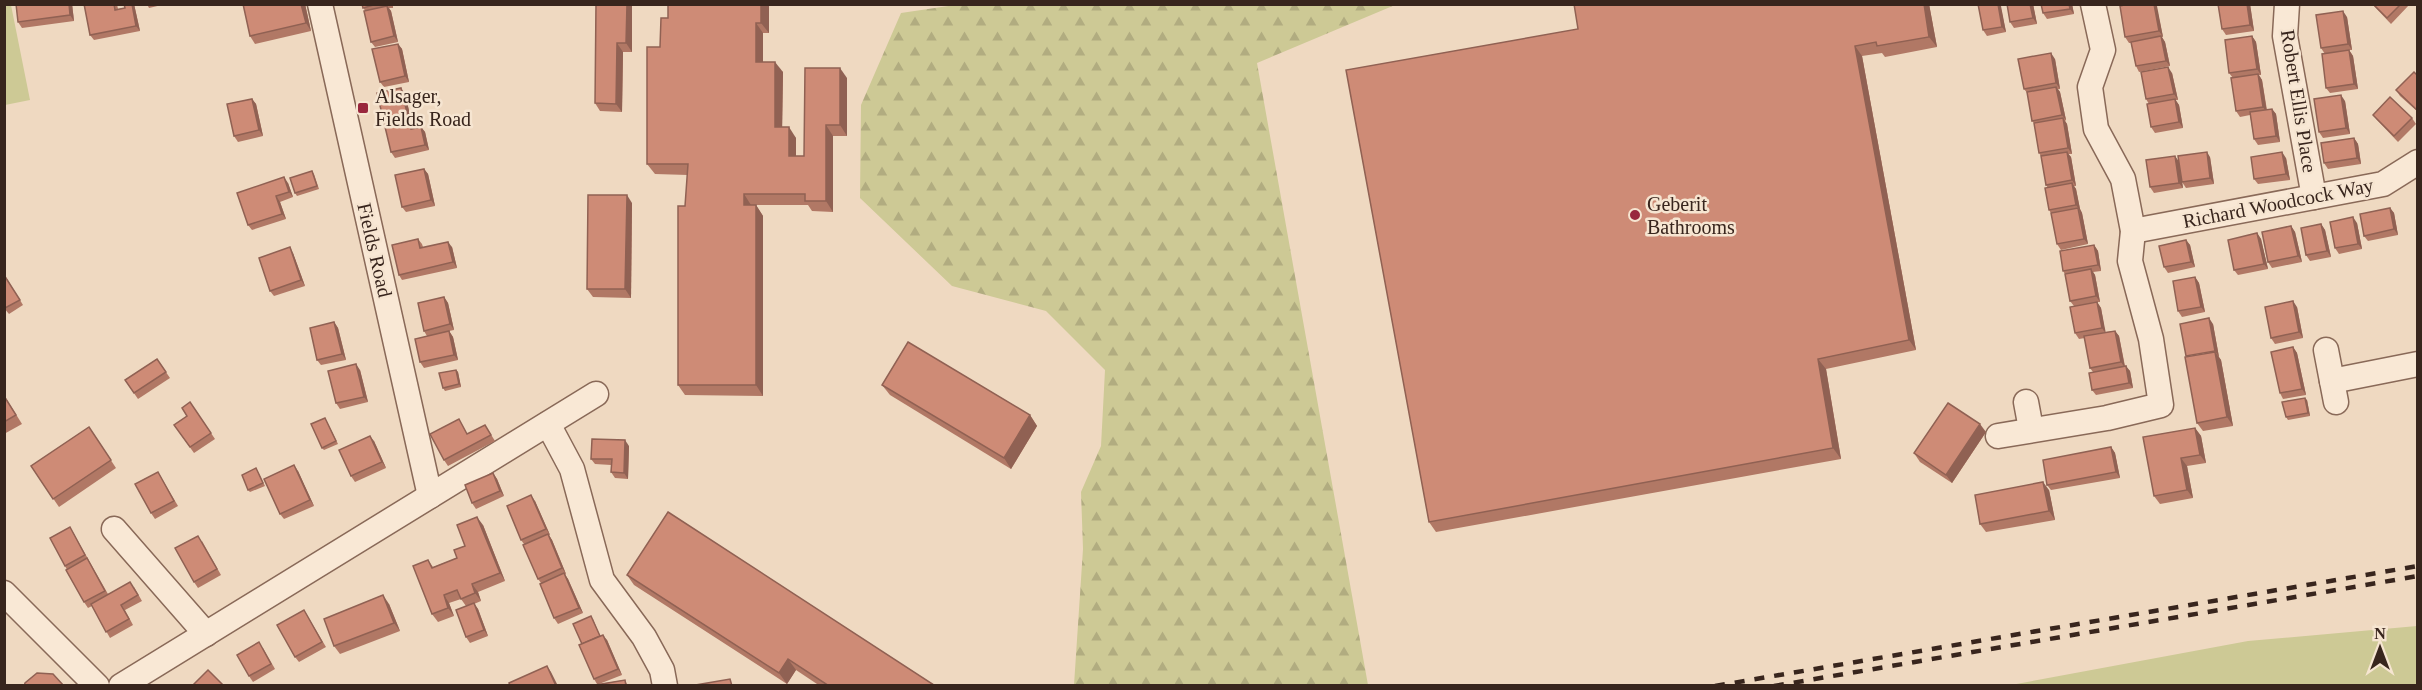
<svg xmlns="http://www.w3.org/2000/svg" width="2422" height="690" font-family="Georgia,serif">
<defs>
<pattern id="forest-firs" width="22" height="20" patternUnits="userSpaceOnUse" patternTransform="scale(1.5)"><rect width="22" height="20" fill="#cdc995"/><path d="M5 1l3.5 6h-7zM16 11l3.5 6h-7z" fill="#b1ac80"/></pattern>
</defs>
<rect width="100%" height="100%" fill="#efd9c1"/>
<g fill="#cdc995">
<polygon points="5,4 11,5 30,100 5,105"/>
<polygon points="2417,626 2417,685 2011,685 2248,641"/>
</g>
<polygon fill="url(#forest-firs)" points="955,5 1395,5 1257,63 1368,685 1074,685 1083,549 1081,492 1101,446 1105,370 1046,311 952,286 860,198 861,105 901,13"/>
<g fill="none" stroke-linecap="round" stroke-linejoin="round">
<g stroke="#896958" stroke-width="27">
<g id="minor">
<polyline points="320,4 430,496"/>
<polyline points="2287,4 2285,36 2314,197"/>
<polyline points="2133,231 2383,184 2418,162"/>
<polyline points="2326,350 2336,402"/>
<polyline points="2332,381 2418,364"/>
<polyline points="2026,402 2031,429"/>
<polyline points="548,424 572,469 602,580 644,637 662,670 665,686"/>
<polyline points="1998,436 2107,418 2161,405 2151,339 2130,261 2133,231 2123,179 2096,129 2090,87 2103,50 2093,4"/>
<polyline points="114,529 206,634"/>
<polyline points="4,593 97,686"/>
<polyline points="121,686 596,394"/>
</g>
</g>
<use href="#minor" stroke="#f9e8d5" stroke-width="24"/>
<g stroke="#38251d" stroke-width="4.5" stroke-dasharray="10 10" stroke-linecap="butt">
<polyline points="1715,686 2418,566"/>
<polyline points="1774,686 2418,576"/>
</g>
</g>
<g fill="#b17865">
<polygon points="72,4 74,21 22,28 18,22"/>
<polygon points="84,4 117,4 118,9 125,8 124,4 134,4 140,31 94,40 90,35"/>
<polygon points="147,4 166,4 149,8"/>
<polygon points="305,4 311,31 255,44 250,36"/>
<polygon points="362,4 393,4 393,8 389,8 391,11 398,42 375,47 371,42 365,11"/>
<polygon points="596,4 631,4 632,6 632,52 623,52 622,112 600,111 595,103"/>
<polygon points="769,4 769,33 763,33 763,62 783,72 782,127 796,138 796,156 804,156 847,78 847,136 833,136 833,212 812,211 808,205 751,205 756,205 763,216 763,396 685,395 678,385 685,206 688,175 655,174 647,164 660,47 668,18"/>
<polygon points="1929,4 1937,47 1885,57 1882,53 1862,56 1916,350 1826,369 1841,459 1436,532 1429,522 1346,70"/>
<polygon points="1978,4 2000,4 2006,32 1987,36 1983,30"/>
<polygon points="2007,4 2033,4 2037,24 2014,28 2010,22"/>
<polygon points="2072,4 2074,14 2047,19 2043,13"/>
<polygon points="2122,4 2156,4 2163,37 2162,37 2165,42 2170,66 2139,72 2136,66 2131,43 2129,43 2125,37"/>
<polygon points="2218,4 2250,4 2254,31 2226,35 2222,29"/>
<polygon points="2372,4 2410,4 2391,24"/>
<polygon points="2347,17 2352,50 2349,50 2353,56 2358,89 2330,93 2326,88 2325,54 2321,48"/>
<polygon points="2252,36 2256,42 2261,75 2259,75 2262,80 2267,110 2272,109 2276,114 2280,142 2258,145 2254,139 2250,115 2240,117 2236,111 2233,78 2229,73"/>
<polygon points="398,44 402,49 409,82 384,87 380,82"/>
<polygon points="2055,59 2060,89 2058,89 2060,92 2066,120 2065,121 2067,124 2072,154 2068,154 2071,157 2076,186 2074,186 2076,189 2080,209 2082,213 2088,244 2061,250 2057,244 2051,213 2049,210 2048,188 2046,185 2041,156 2039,153 2034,123 2032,121 2028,94 2024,89"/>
<polygon points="2172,73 2178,100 2175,100 2179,105 2183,128 2155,133 2151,127 2149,104 2146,99"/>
<polygon points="2418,76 2418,112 2400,96 2396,90"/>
<polygon points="405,94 413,128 421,127 425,132 429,150 395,158 391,152"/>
<polygon points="252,99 256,104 263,136 238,142 234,136"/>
<polygon points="2345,101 2350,134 2323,138 2319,132"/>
<polygon points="2373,115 2412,118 2416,124 2398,142 2377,120"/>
<polygon points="2354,138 2358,144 2361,164 2328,169 2324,163"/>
<polygon points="2175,156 2179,162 2183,188 2154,193 2150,187"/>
<polygon points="2210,157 2214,184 2186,188 2182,182"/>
<polygon points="2286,158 2290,180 2258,184 2254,179"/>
<polygon points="424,169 428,174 435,206 406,212 402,207"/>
<polygon points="312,171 314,174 319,189 297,196 295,193"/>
<polygon points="288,183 293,197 280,202 286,219 252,230 248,225"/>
<polygon points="632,203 631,298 593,297 587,289"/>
<polygon points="2390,208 2394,213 2398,235 2368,241 2364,236"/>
<polygon points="2357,223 2362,249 2339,254 2335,248"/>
<polygon points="2321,224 2325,230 2331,257 2310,261 2306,255"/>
<polygon points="2291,226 2295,232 2302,262 2272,268 2268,262"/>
<polygon points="2257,233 2261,239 2268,269 2238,275 2234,270"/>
<polygon points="418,239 422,244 423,247 452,247 457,268 402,280 399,275"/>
<polygon points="2186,240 2190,245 2195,267 2168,273 2164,267"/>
<polygon points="2094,245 2098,251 2101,271 2093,272 2095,275 2100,302 2097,302 2101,308 2105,332 2115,331 2119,336 2125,366 2130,371 2133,388 2096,395 2092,390 2093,372 2090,368 2085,338 2079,339 2075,333 2074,306 2070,301 2065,274 2063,271"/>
<polygon points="293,253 305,286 274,296 270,291"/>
<polygon points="4,274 23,305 9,314 4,308"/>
<polygon points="2195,277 2199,283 2205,312 2182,317 2178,311"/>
<polygon points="444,297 448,303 454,330 449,331 453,337 458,360 424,368 420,362 427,336 424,331"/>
<polygon points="2297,307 2303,338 2275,344 2271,338"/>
<polygon points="334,322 338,328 346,360 321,365 317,360"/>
<polygon points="2213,324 2219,357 2221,360 2233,426 2203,431 2197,423"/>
<polygon points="2293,347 2297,353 2306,395 2283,399 2280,393"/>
<polygon points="157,359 170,378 138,399 125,380"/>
<polygon points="360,370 368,402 340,409 336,403"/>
<polygon points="456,370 458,372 461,387 445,391 443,388"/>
<polygon points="882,385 1030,415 1037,426 1011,469 890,395"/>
<polygon points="4,395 22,424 4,434"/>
<polygon points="2307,400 2310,416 2288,420 2286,417"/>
<polygon points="190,402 215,439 194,453 174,425 187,416"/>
<polygon points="325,418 338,444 324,450 322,448"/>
<polygon points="459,419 467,434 485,425 495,441 448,466 444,460"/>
<polygon points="89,427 116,468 59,507 31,466"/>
<polygon points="2195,428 2201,436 2206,463 2187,466 2193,498 2160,504 2154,496"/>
<polygon points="1986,432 1952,483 1920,462 1914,453"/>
<polygon points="374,441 386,468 355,482 351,476"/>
<polygon points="629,446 628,479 615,478 611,472 611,465 595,464 591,459"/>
<polygon points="2111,447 2115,453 2120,478 2051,490 2047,485"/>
<polygon points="256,468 265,486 250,492 248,490"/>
<polygon points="298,471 314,506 284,519 280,514"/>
<polygon points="158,472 178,506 155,519 151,513"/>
<polygon points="493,473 497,479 504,496 476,509 472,503"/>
<polygon points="2049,490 2055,520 1986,532 1980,524"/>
<polygon points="535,501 550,535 549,535 552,540 566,574 565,575 568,579 583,613 558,624 554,618 541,583 538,579 524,544 521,540"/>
<polygon points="483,525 505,581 478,592 481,601 474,604 478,609 488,636 470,643 466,637 466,606 461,599 449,603 454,616 438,622 432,614 428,560 433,567 457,558 465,546"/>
<polygon points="70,527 108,594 134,587 142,601 125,610 133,625 110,638 92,606 88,608 84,602 65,566"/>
<polygon points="202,541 221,575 198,588 194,582"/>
<polygon points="627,575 934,685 935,686 820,686 796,670 787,684 634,585"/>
<polygon points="389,604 400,631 340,654 334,646"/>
<polygon points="304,610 326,647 299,662 295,657"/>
<polygon points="593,619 600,636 607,640 622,675 599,684 625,680 628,686 596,686 597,684 594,679 582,644"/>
<polygon points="263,648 275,669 253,682 249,676"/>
</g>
<g fill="#906153">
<polygon points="69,4 72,4 74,21 70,15"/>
<polygon points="132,4 134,4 140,31 136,26"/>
<polygon points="301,4 305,4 311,31 306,23"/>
<polygon points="627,4 631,4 632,6 632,52 626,43"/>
<polygon points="761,4 769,4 769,33 761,23"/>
<polygon points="1924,4 1929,4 1937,47 1929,37"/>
<polygon points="1998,4 2000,4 2001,6 2006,32 2002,27"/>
<polygon points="2030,4 2033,4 2037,24 2033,18"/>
<polygon points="2069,4 2072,4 2074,14 2070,9"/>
<polygon points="2154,4 2156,4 2157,6 2163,37 2159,31"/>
<polygon points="2247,4 2250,4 2254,31 2250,25"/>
<polygon points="387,6 391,11 398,42 394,36"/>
<polygon points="2343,11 2347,17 2352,50 2348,44"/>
<polygon points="756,23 763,33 763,72 756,62"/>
<polygon points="2161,36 2165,42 2170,66 2166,61"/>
<polygon points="2252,36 2256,42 2261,75 2257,69"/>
<polygon points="617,43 623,52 622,112 616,104"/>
<polygon points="398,44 402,49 409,82 405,76"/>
<polygon points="1855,46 1862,56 1916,350 1909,340"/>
<polygon points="2349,50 2353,56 2358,89 2354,84"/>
<polygon points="2051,53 2055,59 2060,89 2056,83"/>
<polygon points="775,62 783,72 782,138 775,127"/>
<polygon points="2168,67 2172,73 2178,100 2174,94"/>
<polygon points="840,68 847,78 847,136 840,125"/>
<polygon points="2258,74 2262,80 2267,113 2263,107"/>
<polygon points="2056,87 2060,92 2066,120 2062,115"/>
<polygon points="401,88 405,94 415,135 411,129"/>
<polygon points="2341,95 2345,101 2350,134 2346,128"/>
<polygon points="252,99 256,104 263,136 259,130"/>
<polygon points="2175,99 2179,105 2183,128 2179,122"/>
<polygon points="2272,109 2276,114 2280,142 2276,136"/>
<polygon points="2063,118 2067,124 2072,154 2068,148"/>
<polygon points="826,125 833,136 833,212 826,201"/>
<polygon points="421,127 425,132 429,150 425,145"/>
<polygon points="789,127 796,138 796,166 789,156"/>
<polygon points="2354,138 2358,144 2361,164 2357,158"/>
<polygon points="2067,152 2071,157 2076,186 2072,180"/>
<polygon points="2207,152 2210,157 2214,184 2210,178"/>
<polygon points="2282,152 2286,158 2290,180 2286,174"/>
<polygon points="2175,156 2179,162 2183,188 2179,183"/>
<polygon points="424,169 428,174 435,206 431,200"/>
<polygon points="284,177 288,183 293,197 289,192"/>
<polygon points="2072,183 2076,189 2080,209 2082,213 2088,244 2084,239 2079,209 2076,205"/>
<polygon points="744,194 751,205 744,205"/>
<polygon points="627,195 632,203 631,298 625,289"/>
<polygon points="276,196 280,202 286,219 282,214"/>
<polygon points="756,205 763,216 763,396 756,385"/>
<polygon points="2390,208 2394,213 2398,235 2394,229"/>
<polygon points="2353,217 2357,223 2362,249 2358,244"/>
<polygon points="2321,224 2325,230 2331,257 2327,251"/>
<polygon points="2291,226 2295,232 2302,262 2298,256"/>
<polygon points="2257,233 2261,239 2268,269 2264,264"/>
<polygon points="2186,240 2190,245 2195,267 2191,262"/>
<polygon points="448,242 452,247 457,268 453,262"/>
<polygon points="2094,245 2098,251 2101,271 2098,265"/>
<polygon points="290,247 293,253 305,286 301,280"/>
<polygon points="2091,269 2095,275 2100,302 2096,296"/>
<polygon points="2195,277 2199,283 2205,312 2201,307"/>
<polygon points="444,297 448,303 454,330 450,324"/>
<polygon points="2293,301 2297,307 2303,338 2299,332"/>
<polygon points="2097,302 2101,308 2106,334 2102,328"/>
<polygon points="2209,318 2213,324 2219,357 2215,351"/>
<polygon points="334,322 338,328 346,360 342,354"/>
<polygon points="449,331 453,337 458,360 454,355"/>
<polygon points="2115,331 2119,336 2125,368 2121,362"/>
<polygon points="2293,347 2297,353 2306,395 2302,389"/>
<polygon points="2215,352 2221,360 2233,426 2227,417"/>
<polygon points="1818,359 1826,369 1841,459 1833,448"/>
<polygon points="356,364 360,370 368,402 364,397"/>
<polygon points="2126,366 2130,371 2133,388 2129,383"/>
<polygon points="456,370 458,372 461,387 459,384"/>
<polygon points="2305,398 2307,400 2310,416 2308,413"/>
<polygon points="1030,415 1037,426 1011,469 1004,458"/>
<polygon points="1980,424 1986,432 1952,483 1946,475"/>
<polygon points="2195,428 2201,436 2206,463 2200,455"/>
<polygon points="370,436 374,441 386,468 382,462"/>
<polygon points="625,440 629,446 628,479 624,473"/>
<polygon points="2111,447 2115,453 2120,478 2116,472"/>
<polygon points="2181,458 2187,466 2193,498 2187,490"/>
<polygon points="294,465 298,471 314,506 310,500"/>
<polygon points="493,473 497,479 504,496 500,491"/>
<polygon points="2043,482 2049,490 2055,520 2049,511"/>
<polygon points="531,495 535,501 550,535 546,529"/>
<polygon points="477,517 483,525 505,581 500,573"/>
<polygon points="548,534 552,540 566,574 562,568"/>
<polygon points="564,573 568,579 583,613 579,608"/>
<polygon points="472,584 478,592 481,601 475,593"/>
<polygon points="383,595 389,604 400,631 394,623"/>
<polygon points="444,595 449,603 454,616 448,608"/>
<polygon points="474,603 478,609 488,636 484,630"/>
<polygon points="603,635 607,640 622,675 618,669"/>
<polygon points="788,659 796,670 787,684 779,673"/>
<polygon points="547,666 551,672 558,686 556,686"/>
</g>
<g fill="#ce8b76" stroke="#906153" stroke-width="1.5">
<polygon points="16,4 69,4 70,15 18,22"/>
<polygon points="84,4 114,4 115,10 125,8 124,4 132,4 136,26 90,35"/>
<polygon points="243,4 301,4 306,23 250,36"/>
<polygon points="362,4 377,4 363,8"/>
<polygon points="596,4 627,4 626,43 617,43 616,104 595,103"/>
<polygon points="668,4 761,4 761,23 756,23 756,62 775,62 775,127 789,127 789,156 804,156 805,68 840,68 840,125 826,125 826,201 805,201 805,194 744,194 744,205 756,205 756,385 678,385 678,206 685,206 688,164 647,164 647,47 660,47 661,18 668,18"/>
<polygon points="1574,4 1924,4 1929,37 1877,46 1876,42 1855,46 1909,340 1818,359 1833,448 1429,522 1346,70 1578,29"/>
<polygon points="1978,4 1998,4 2002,27 1983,30"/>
<polygon points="2007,4 2030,4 2033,18 2010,22"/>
<polygon points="2041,4 2069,4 2070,9 2043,13"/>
<polygon points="2129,4 2154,4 2159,31 2125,37 2120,6"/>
<polygon points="2218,4 2247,4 2250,25 2222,29"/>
<polygon points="2373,4 2401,4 2387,18"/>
<polygon points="387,6 394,36 371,42 364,11"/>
<polygon points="2343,11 2348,44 2321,48 2316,15"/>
<polygon points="2161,36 2166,61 2136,66 2131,42"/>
<polygon points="2252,36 2257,69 2229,73 2225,40"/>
<polygon points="398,44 405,76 380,82 372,49"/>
<polygon points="2349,50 2354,84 2326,88 2322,54"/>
<polygon points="2051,53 2056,83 2024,89 2018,59"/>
<polygon points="2168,67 2174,94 2146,99 2141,72"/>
<polygon points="2414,72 2418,76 2418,111 2396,90"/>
<polygon points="2258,74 2263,107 2236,111 2231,78"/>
<polygon points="2056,87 2062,115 2032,121 2027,92"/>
<polygon points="401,88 411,129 421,127 425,145 391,152 377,93"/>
<polygon points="2341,95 2346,128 2319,132 2314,99"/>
<polygon points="2390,97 2412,118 2394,136 2373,115"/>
<polygon points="252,99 259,130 234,136 227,104"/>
<polygon points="2175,99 2179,122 2151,127 2147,104"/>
<polygon points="2272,109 2276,136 2254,139 2250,112"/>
<polygon points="2063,118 2068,148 2039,153 2034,123"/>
<polygon points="2354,138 2357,158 2324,163 2321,143"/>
<polygon points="2067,152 2072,180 2046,185 2041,156"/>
<polygon points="2207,152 2210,178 2182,182 2178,156"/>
<polygon points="2282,152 2286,174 2254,179 2251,157"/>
<polygon points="2175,156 2179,183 2150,187 2146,160"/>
<polygon points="424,169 431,200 402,207 395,175"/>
<polygon points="312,171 317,186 295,193 290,178"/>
<polygon points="284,177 289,192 276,196 282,214 248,225 237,193"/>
<polygon points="2072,183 2076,205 2049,210 2045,188"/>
<polygon points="588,195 627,195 625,289 587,289"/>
<polygon points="2078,208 2084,239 2057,244 2051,213"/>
<polygon points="2390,208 2394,229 2364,236 2360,214"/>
<polygon points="2353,217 2358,244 2335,248 2330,222"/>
<polygon points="2321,224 2327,251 2306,255 2301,228"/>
<polygon points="2291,226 2298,256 2268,262 2262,232"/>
<polygon points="2257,233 2264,264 2234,270 2228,240"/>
<polygon points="418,239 420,248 448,242 453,262 399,275 392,245"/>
<polygon points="2186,240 2191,262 2164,267 2159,246"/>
<polygon points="2094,245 2098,265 2063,271 2060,251"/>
<polygon points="290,247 301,280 270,291 259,258"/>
<polygon points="2091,269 2096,296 2070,301 2065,274"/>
<polygon points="4,275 20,300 5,308 4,308"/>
<polygon points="2195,277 2201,307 2178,311 2173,281"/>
<polygon points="444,297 450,324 424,331 418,303"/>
<polygon points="2293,301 2299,332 2271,338 2265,307"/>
<polygon points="2097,302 2102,328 2075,333 2070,307"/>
<polygon points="2209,318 2215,351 2186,356 2180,324"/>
<polygon points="334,322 342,354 317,360 310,328"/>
<polygon points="449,331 454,355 420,362 415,339"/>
<polygon points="2115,331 2121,362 2090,368 2084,336"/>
<polygon points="908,342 1030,415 1004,458 882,385"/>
<polygon points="2293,347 2302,389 2280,393 2271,352"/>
<polygon points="2215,352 2227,417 2197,423 2185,357"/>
<polygon points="157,359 166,372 134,393 125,380"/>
<polygon points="356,364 364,397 336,403 328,371"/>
<polygon points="2126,366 2129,383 2092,390 2089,373"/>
<polygon points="456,370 459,384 443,388 439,373"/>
<polygon points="4,396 16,415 4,422"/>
<polygon points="2305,398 2308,413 2286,417 2282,402"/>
<polygon points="190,402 211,433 190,447 174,425 187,416 182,408"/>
<polygon points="1948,403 1980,424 1946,475 1914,453"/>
<polygon points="325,418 336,441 322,448 311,424"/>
<polygon points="459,419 467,434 485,425 491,435 444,460 430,434"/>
<polygon points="89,427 111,460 53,499 31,466"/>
<polygon points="2195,428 2200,455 2181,458 2187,490 2154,496 2143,437"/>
<polygon points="370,436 382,462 351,476 339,450"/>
<polygon points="592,439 625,440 624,473 611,472 612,459 591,459"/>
<polygon points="2111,447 2116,472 2047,485 2043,460"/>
<polygon points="294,465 310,500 280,514 264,479"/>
<polygon points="256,468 263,483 248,490 242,475"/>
<polygon points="158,472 174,501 151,513 135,484"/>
<polygon points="493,473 500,491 472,503 465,485"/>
<polygon points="2043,482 2049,511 1980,524 1975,495"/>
<polygon points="531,495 546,529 521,540 507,506"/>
<polygon points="668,512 934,685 829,686 788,659 779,673 627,575"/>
<polygon points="477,517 500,573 472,584 475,593 461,599 457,590 444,595 448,608 432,614 413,566 428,560 432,568 457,558 454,550 465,546 457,525"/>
<polygon points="70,527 85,555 65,566 50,538"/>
<polygon points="548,534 562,568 538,579 523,545"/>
<polygon points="198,536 217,569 194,582 175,548"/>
<polygon points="87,558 105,591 84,602 66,570"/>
<polygon points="564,573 579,608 554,618 540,584"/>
<polygon points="130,582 138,595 121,605 129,619 106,632 91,604"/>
<polygon points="383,595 394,623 334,646 324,619"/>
<polygon points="474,603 484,630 466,637 456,610"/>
<polygon points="304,610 322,642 295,657 277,625"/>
<polygon points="591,616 600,636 582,644 573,624"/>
<polygon points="603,635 618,669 594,679 579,645"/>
<polygon points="259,642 271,664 249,676 237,655"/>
<polygon points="547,666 556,686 510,686 509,683"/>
<polygon points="208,670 224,686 192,686"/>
<polygon points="37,673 53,674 64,686 24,686 25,683"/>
<polygon points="730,679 732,686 696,686 696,685"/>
<polygon points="625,680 626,686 596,686 596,685"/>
</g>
<g fill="#99273d" stroke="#f6e5d1" stroke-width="2">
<rect x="357" y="102" width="12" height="12" rx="3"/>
<circle cx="1635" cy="215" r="6"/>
</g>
<g text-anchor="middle" stroke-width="5" stroke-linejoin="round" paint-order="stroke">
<g font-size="20" fill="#38251d" stroke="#f6e5d1" text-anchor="start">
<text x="375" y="103">Alsager,<tspan x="375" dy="23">Fields Road</tspan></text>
<text x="1647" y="211">Geberit<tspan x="1647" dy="23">Bathrooms</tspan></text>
</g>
<g font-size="20" fill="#38251d" stroke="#f6e5d1">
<text transform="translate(2299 101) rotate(81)" y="7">Robert Ellis Place</text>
<text transform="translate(2278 203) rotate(-11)" y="7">Richard Woodcock Way</text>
<text transform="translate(375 250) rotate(77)" y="7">Fields Road</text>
</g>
</g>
<rect width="2422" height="690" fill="none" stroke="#38251d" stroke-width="12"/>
<g transform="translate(2380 648)" stroke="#f6e5d1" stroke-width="4.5" paint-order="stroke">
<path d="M0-4.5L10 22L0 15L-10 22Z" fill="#38251d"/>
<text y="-9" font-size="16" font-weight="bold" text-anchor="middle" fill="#38251d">N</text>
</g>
</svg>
